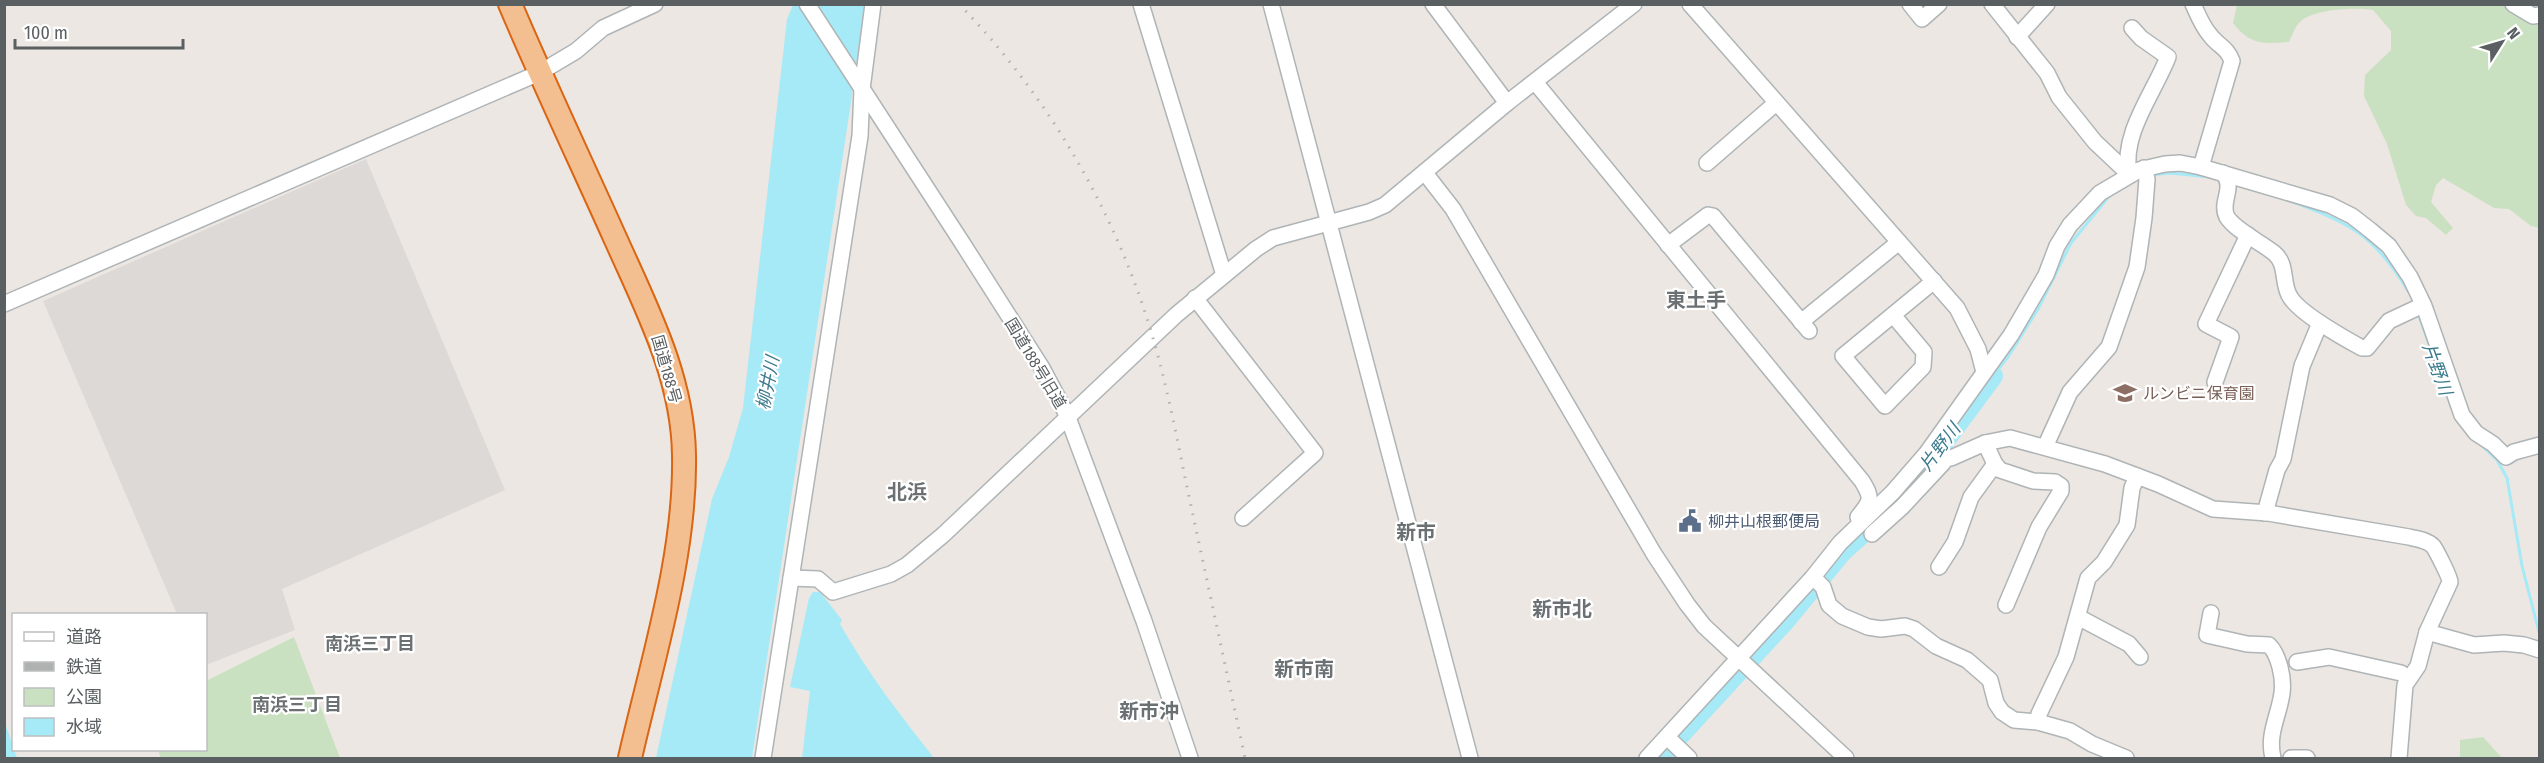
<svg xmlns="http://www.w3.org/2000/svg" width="2544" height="763" font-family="'Fira Sans Condensed','Noto Sans JP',sans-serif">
<rect width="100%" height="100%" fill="#ece7e2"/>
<polygon fill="#ddd9d6" points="366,159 505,490 282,589 295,630 206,665 206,614 177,614 43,301"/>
<g fill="#c9e1c0">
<path d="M2237,5H2539V228L2531,226L2509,209L2494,208L2443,178L2436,185L2431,202L2453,228L2446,235L2426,218L2416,216L2406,205L2387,144L2364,96L2365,75L2391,50V31L2373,10C2354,7 2310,9 2298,24C2294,29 2292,36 2289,42C2263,44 2250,45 2233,23Z"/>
<polygon points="294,637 340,758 161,758 158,750 206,750 206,681"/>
<polygon points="2483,737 2502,758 2460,758 2460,740"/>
</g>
<g fill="#a6eaf7">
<polygon points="793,5 864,5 851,102 752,758 656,758 712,499 729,457 743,408 787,19"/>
<path d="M813,592H820L842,620L840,624C867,672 900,715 934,758H802L810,691L790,687L809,598Z"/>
<polygon points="4,720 17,758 5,758"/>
</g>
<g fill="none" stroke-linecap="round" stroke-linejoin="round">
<g stroke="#a6eaf7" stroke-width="3">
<polyline points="2150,175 2171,173 2209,177"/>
<path d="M2285,199C2347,222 2373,232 2408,291"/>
<polyline points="2418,313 2451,406"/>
<polyline points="1993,376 2008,357 2038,309 2071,243 2110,195"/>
<polyline points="2478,442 2497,460 2507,478 2522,566 2540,636"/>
</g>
<polyline stroke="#a6eaf7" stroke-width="20" points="1659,758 1786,620 1843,551 1892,507 1927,465 1993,376"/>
<g stroke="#afb4b6" stroke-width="18">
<g id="minor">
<polyline points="807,4 961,241 1042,368 1067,415 1144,621 1190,758"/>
<polyline points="1141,4 1224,275"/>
<polyline points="1271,4 1470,758"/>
<polyline points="1433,4 1507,103"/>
<polyline points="1690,4 1957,308 1978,349 1984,372"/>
<polyline points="1910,4 1922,19 1939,4"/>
<polyline points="1992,4 2047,73 2059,97 2095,142 2129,174"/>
<path d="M2193,4C2198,15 2202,26 2210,35C2218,46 2227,47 2232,61L2201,167"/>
<polyline points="2513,4 2533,16 2540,15"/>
<polyline points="2017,37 2047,4"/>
<path d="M1535,82L1862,481C1873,499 1871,501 1858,517"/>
<polyline points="1707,163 1776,103"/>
<polyline points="1425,173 1453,209 1654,554 1687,604 1704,626 1846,758"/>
<path d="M2223,173C2236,188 2219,202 2227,217C2235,230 2262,243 2274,253C2287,263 2282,282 2289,295C2297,312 2344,338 2362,348H2367L2389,321L2423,305"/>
<path d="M2129,174C2121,134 2154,93 2168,57L2141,38L2132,28"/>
<polyline points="1668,245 1708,215 1713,216 1809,331"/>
<polyline points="1195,298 1315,453 1243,518"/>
<polyline points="4,304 539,73 576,51 603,28 655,4"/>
<polyline points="1893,315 1924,352 1923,367 1885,406 1843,356 1934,281"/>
<polyline points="1801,322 1899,242"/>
<polyline points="2215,382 2231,337 2206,324 2248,235"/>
<polyline points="1985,443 1995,464 2000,470 2033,481 2055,482 2061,486 2061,491 2039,527 2006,605"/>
<polyline points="2045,447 2070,392 2109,347 2137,267 2144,218 2147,179 2144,168"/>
<path d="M1926,454L1940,458H1951L1985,443L2010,438L2105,464L2158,484L2213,509L2268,513L2409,537C2417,539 2427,540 2433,546C2436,550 2450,577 2450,582L2427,632L2418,666L2405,685L2399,758"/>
<polyline points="2265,513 2277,470 2283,459 2302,366 2320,323"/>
<polyline points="1872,534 1902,507 1943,463 1943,459"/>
<polyline points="1939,567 1955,542 1971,497 1995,464"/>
<polyline points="1813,577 1823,587 1829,605 1842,616 1868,627 1881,629 1905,626 1914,629 1936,646 1967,660 1990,680 1996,703 2002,712 2014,720 2038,722 2070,731 2092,744 2126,758"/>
<polyline points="791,578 818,579 833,592 891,574 907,565 943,535 1176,315 1256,249 1273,238 1369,212 1385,205 1507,103 1634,4"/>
<path d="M2211,613L2207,635L2247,644L2269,645C2279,655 2284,678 2282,693C2279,716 2267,734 2273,758"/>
<polyline points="2078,617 2129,644 2140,657"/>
<polyline points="2427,632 2474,645 2504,643 2524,645 2540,650"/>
<polyline points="2297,662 2329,657 2401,673 2408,678"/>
<polyline points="2038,722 2039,714 2066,657 2088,578 2104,562 2127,525 2132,488 2137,476"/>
<polyline points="1667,737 1689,758"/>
<polyline points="763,758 860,136 862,89 873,4"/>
<polyline points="1647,758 1813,577 1840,543 1893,492 1926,454 2011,335 2046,275 2057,246 2070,225 2100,193 2139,170 2165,164 2180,163 2201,167 2330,205 2352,216 2370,230 2389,246 2410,277 2424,306 2462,415 2476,433 2493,444 2506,457 2514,452 2540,445"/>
<polyline points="2291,758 2307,758"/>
</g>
</g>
<g stroke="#da6513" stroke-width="26">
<path id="highway" d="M510,4C544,84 581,162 616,240C647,309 683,378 684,455C686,555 652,661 630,758"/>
</g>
<use href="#minor" stroke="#fff" stroke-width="15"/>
<use href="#highway" stroke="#f3bf91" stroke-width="22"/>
<path stroke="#b0b1b1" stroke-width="3" stroke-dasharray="1.5 8" stroke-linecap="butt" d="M959,4C1049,97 1117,214 1153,338C1169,393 1179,450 1191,506C1209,590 1227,674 1245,758"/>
</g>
<defs>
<g id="school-bare" transform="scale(1.8)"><path d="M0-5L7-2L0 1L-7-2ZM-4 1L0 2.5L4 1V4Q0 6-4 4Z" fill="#8d6e63" stroke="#fff" stroke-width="2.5" paint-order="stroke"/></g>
<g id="civic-bare" transform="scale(1.8)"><path d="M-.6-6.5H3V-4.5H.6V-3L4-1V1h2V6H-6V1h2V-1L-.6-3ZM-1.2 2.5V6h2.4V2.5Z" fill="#5c6f8a" stroke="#fff" stroke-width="2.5" paint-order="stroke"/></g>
</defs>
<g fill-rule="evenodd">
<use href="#school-bare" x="2125" y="393"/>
<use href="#civic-bare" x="1690" y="521"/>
</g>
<g text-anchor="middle" stroke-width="4.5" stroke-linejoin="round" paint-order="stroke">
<g font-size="16" fill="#5a5f61" stroke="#fff">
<text transform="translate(1036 363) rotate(59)" y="6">国道188号旧道</text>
<text transform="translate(667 369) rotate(74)" y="6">国道188号</text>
</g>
<g font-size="16" fill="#785e54" stroke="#fff" text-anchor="start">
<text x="2143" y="399">ルンビニ保育園</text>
</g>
<g font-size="16" fill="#4e5e75" stroke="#fff" text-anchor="start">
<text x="1708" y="527">柳井山根郵便局</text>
</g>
<g font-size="18" font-style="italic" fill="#3c7b8e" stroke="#fff">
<text transform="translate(2437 369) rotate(70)" y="6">片野川</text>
<text transform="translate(768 383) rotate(-79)" y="6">柳井川</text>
<text transform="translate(1940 447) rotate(-53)" y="6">片野川</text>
</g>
<g font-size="18" font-weight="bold" fill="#6b7173" stroke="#fff">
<text x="370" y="650">南浜三丁目</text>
<text x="297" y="711">南浜三丁目</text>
</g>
<g font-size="20" font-weight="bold" fill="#6b7173" stroke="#fff">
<text x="1696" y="307">東土手</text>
<text x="907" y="499">北浜</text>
<text x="1416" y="539">新市</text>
<text x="1562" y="616">新市北</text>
<text x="1304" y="676">新市南</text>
<text x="1149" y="718">新市沖</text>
</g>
</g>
<rect width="2544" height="763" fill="none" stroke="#5a5f61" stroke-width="12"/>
<rect x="12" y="613" width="195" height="138" fill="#ffffff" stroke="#bdbfc0" stroke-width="1.5"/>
<rect x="24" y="632" width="30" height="9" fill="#ffffff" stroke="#bdbfc0" stroke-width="1.5"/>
<text x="66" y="643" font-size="18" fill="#5a5f61">道路</text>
<rect x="24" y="662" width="30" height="9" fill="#b0b1b1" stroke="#bdbfc0" stroke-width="1.5"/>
<text x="66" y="673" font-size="18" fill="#5a5f61">鉄道</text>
<rect x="24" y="688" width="30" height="18" fill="#c9e1c0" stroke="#bdbfc0" stroke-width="1.5"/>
<text x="66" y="703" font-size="18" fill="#5a5f61">公園</text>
<rect x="24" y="718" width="30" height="18" fill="#a6eaf7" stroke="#bdbfc0" stroke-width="1.5"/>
<text x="66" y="733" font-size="18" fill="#5a5f61">水域</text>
<g transform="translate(2502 42) rotate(53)" stroke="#ffffff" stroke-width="4.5" paint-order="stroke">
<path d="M0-4.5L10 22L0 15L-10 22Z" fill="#5a5f61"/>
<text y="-9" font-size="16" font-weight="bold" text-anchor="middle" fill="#5a5f61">N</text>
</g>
<path d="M15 39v9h168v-9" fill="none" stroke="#5a5f61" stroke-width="3"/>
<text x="24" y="39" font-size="18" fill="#5a5f61" stroke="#ffffff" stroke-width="4.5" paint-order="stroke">100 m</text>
</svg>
